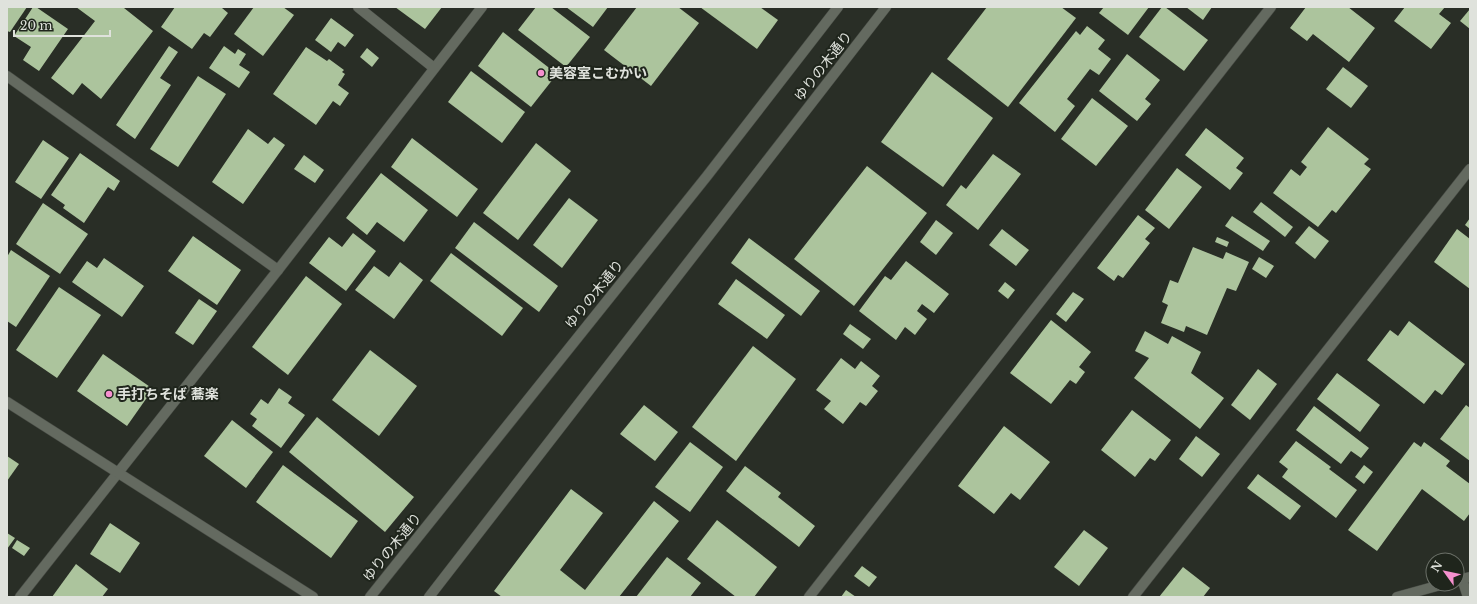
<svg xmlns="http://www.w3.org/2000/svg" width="1477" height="604" font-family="'Libre Baskerville','Noto Sans JP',serif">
<rect width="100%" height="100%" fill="#292e26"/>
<g fill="#acc49d">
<polygon points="7,7 27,7 10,32 7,31"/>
<polygon points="33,7 36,7 68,29 39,71 23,60 31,47 14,36"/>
<polygon points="76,7 125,7 124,8 153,31 101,99 82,83 73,95 51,78 95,21"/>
<polygon points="175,7 222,7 222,8 228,13 210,37 204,33 192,49 161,27"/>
<polygon points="254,7 283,7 294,15 263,56 234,34"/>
<polygon points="395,7 442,7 425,29"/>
<polygon points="536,7 551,7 590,37 566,67 518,30"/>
<polygon points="566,7 608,7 593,27"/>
<polygon points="637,7 678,7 699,23 651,86 604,50"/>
<polygon points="700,7 760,7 778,20 757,49"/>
<polygon points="987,7 1061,7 1076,18 1008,107 947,59"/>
<polygon points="1104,7 1149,7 1128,35 1099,13"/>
<polygon points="1162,7 1165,7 1208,40 1184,71 1139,37"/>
<polygon points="1186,7 1212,7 1203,20"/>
<polygon points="1306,7 1348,7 1375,28 1349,62 1313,34 1307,41 1290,28"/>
<polygon points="1405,7 1445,7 1439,14 1451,23 1431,49 1394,21"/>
<polygon points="1470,9 1470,29 1460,21"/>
<polygon points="331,18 354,35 345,47 338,42 331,52 315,40"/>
<polygon points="1087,26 1105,40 1098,49 1111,59 1099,75 1090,69 1067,99 1075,106 1055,132 1019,103 1076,31 1080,35"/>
<polygon points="503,32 557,74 531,107 478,66"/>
<polygon points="169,46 178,52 160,78 171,85 135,139 116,125"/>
<polygon points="224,46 235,54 238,49 246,54 239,65 250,72 239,88 209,68"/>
<polygon points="306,47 327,61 329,59 344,70 342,72 345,74 338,85 349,93 340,106 333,101 316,125 273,94"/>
<polygon points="367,48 379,58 372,67 360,57"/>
<polygon points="1127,54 1160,80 1145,99 1151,104 1137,121 1099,91"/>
<polygon points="1343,67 1368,86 1351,108 1326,89"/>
<polygon points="471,71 525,112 502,143 448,102"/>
<polygon points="932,72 993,118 943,187 881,142"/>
<polygon points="198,76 226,94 178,167 150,149"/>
<polygon points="1092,98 1128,126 1096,166 1061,139"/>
<polygon points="1328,127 1369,159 1364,164 1371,169 1336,213 1332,210 1318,227 1273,193 1291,169 1300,176 1307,167 1301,162"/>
<polygon points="1206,128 1244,158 1236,168 1243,173 1230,190 1185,155"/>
<polygon points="248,129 268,144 274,137 285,145 243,204 212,182"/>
<polygon points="412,138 478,189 457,217 391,167"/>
<polygon points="43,140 69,158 41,199 15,182"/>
<polygon points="536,143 571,171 518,240 483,213"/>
<polygon points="80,153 120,181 114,191 108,187 84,223 63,208 65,205 51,195"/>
<polygon points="993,154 1021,174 978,230 946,205 961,185 966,189"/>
<polygon points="304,155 324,170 315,183 294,169"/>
<polygon points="867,166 927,213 854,306 794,259"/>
<polygon points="1177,168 1202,187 1169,229 1145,210"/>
<polygon points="381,173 428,210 404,242 377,222 367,235 346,218"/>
<polygon points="569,198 598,220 562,268 533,245"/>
<polygon points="1261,202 1293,227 1285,237 1253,212"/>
<polygon points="43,203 88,234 60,274 16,244"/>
<polygon points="1138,215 1155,228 1145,239 1150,243 1123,278 1118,275 1114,281 1097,268"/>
<polygon points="1232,216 1270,241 1263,251 1225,226"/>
<polygon points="1470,218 1470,229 1465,225"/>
<polygon points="936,220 953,233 936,255 920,242"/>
<polygon points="474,222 558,286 539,312 455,248"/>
<polygon points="1309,226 1329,241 1315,259 1295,243"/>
<polygon points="1002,229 1029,250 1016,266 989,245"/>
<polygon points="1457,229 1470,239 1470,289 1434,262"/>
<polygon points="353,233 376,251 346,291 309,263 329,237 342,247"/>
<polygon points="193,236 241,270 217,305 168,271"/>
<polygon points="1217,237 1229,242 1227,247 1215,242"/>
<polygon points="749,238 820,291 801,316 731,263"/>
<polygon points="1193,247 1223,259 1226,252 1249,262 1236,291 1227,288 1207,335 1186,326 1184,332 1161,323 1168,305 1162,302 1170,280 1178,283"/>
<polygon points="11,250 50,276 16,327 7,321 7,257"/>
<polygon points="451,253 523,308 502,336 430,281"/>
<polygon points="1259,257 1274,266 1266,278 1252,269"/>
<polygon points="104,258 144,286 122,317 72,282 87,261 97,268"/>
<polygon points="906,261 949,294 934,313 922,304 917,311 927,319 915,335 905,327 896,340 859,311 885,276 891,280"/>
<polygon points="400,262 423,280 394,319 355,290 374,266 389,277"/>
<polygon points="306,276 342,304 288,375 252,347"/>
<polygon points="736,279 785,315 767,339 718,304"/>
<polygon points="1005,282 1015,290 1008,299 998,291"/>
<polygon points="59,287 101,315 57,378 16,350"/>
<polygon points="1073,292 1084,299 1066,322 1056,314"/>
<polygon points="199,299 217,311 193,345 175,333"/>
<polygon points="1051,320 1091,352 1079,367 1085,372 1076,384 1070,380 1051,404 1010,373"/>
<polygon points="1409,321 1465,364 1442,395 1435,390 1424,404 1367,360 1390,330 1398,336"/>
<polygon points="850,324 871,339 863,349 843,334"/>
<polygon points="1145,331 1168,344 1172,336 1201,352 1191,373 1224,398 1200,429 1134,378 1149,358 1135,351"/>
<polygon points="753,346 796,379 736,461 692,427"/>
<polygon points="370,350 417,386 379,436 332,400"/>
<polygon points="103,354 153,389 127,426 77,391"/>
<polygon points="841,358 855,369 861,361 880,376 872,386 878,391 866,406 860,402 843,424 824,409 831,401 816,390"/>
<polygon points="1258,369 1277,384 1250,420 1231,405"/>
<polygon points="1337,373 1380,405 1360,432 1317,399"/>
<polygon points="279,388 292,397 288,403 305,415 281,448 252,426 257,419 250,414 261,399 268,404"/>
<polygon points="644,405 678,432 655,461 620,434"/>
<polygon points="1466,405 1470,408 1470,461 1440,439"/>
<polygon points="1314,406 1369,448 1361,458 1351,451 1341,464 1296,430"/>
<polygon points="1132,410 1171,440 1155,461 1150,458 1135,477 1101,450"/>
<polygon points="317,417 414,497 385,532 289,452"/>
<polygon points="232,420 273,452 246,488 204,456"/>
<polygon points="1004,426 1050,462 1020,500 1011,493 994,514 958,486"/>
<polygon points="1196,436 1220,454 1202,477 1179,459"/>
<polygon points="1296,441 1331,467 1329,469 1357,490 1336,518 1282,477 1288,469 1279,462"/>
<polygon points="690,442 723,467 690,512 655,487"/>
<polygon points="1414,442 1421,447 1424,442 1450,461 1446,466 1470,484 1470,513 1464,521 1422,489 1377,551 1348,530"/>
<polygon points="7,456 19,464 7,481"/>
<polygon points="283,465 358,521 331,558 256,502"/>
<polygon points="1364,465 1373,472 1364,484 1355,477"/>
<polygon points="745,466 781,493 778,497 815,526 799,547 726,491"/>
<polygon points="1258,474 1301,506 1290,520 1247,488"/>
<polygon points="571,489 603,513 560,570 585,590 654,501 679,521 619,597 502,597 494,591"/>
<polygon points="717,520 777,567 754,597 736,597 687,559"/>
<polygon points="110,523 140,543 120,573 90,554"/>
<polygon points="1084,530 1108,548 1079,586 1054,567"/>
<polygon points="7,533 15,538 7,549"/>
<polygon points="17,540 30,548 24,556 12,548"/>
<polygon points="667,557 701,583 690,597 636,597"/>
<polygon points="76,564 108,589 102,597 52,597"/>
<polygon points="862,566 877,577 869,587 854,576"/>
<polygon points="1183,567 1210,588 1203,597 1159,597"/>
<polygon points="846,590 856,597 841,597"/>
</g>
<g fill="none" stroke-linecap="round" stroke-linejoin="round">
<g stroke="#474b44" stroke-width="11">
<g id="minor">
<polyline points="358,7 434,68"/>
<polyline points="7,76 278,270"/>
<polyline points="1462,579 1468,597"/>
<polyline points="20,597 278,270 482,7"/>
<polyline points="809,597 1271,7"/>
<polyline points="1133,597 1470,169"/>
</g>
</g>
<g stroke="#474b44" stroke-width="11">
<g id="tertiary">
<polyline points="7,402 313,597"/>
<polyline points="1457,580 1470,577"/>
<polyline points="370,597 707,176 838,7"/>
<polyline points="429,597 886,7"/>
<polyline points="1397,597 1444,584"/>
</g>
</g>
<use href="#minor" stroke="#646a60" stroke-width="10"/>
<use href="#tertiary" stroke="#646a60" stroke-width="10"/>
</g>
<g fill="#f690cf" stroke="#1f251c" stroke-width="1.5">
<circle cx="541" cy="73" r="4"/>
<circle cx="109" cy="394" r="4"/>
</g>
<g text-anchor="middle" stroke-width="4" stroke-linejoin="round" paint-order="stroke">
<g font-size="14" fill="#dfe2dc" stroke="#1f251c">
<text transform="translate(823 66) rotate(-52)" y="5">ゆりの木通り</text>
<text transform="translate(594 294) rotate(-51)" y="5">ゆりの木通り</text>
<text transform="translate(392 547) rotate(-51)" y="5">ゆりの木通り</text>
</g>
<g font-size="14" font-weight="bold" fill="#dfe2dc" stroke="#1f251c" text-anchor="start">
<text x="549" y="78">美容室こむかい</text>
<text x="117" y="399">手打ちそば 蕎楽</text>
</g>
</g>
<rect width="1477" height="604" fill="none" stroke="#dfe2dc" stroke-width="16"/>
<g transform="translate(1445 572) rotate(303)"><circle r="19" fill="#1f251c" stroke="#6c7169"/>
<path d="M0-3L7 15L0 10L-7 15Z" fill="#f690cf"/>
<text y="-6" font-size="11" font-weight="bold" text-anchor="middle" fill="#dfe2dc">N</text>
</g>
<path d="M14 30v6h96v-6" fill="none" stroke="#dfe2dc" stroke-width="2"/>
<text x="20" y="30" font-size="12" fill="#dfe2dc" stroke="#1f251c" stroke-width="3" paint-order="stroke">20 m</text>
</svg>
